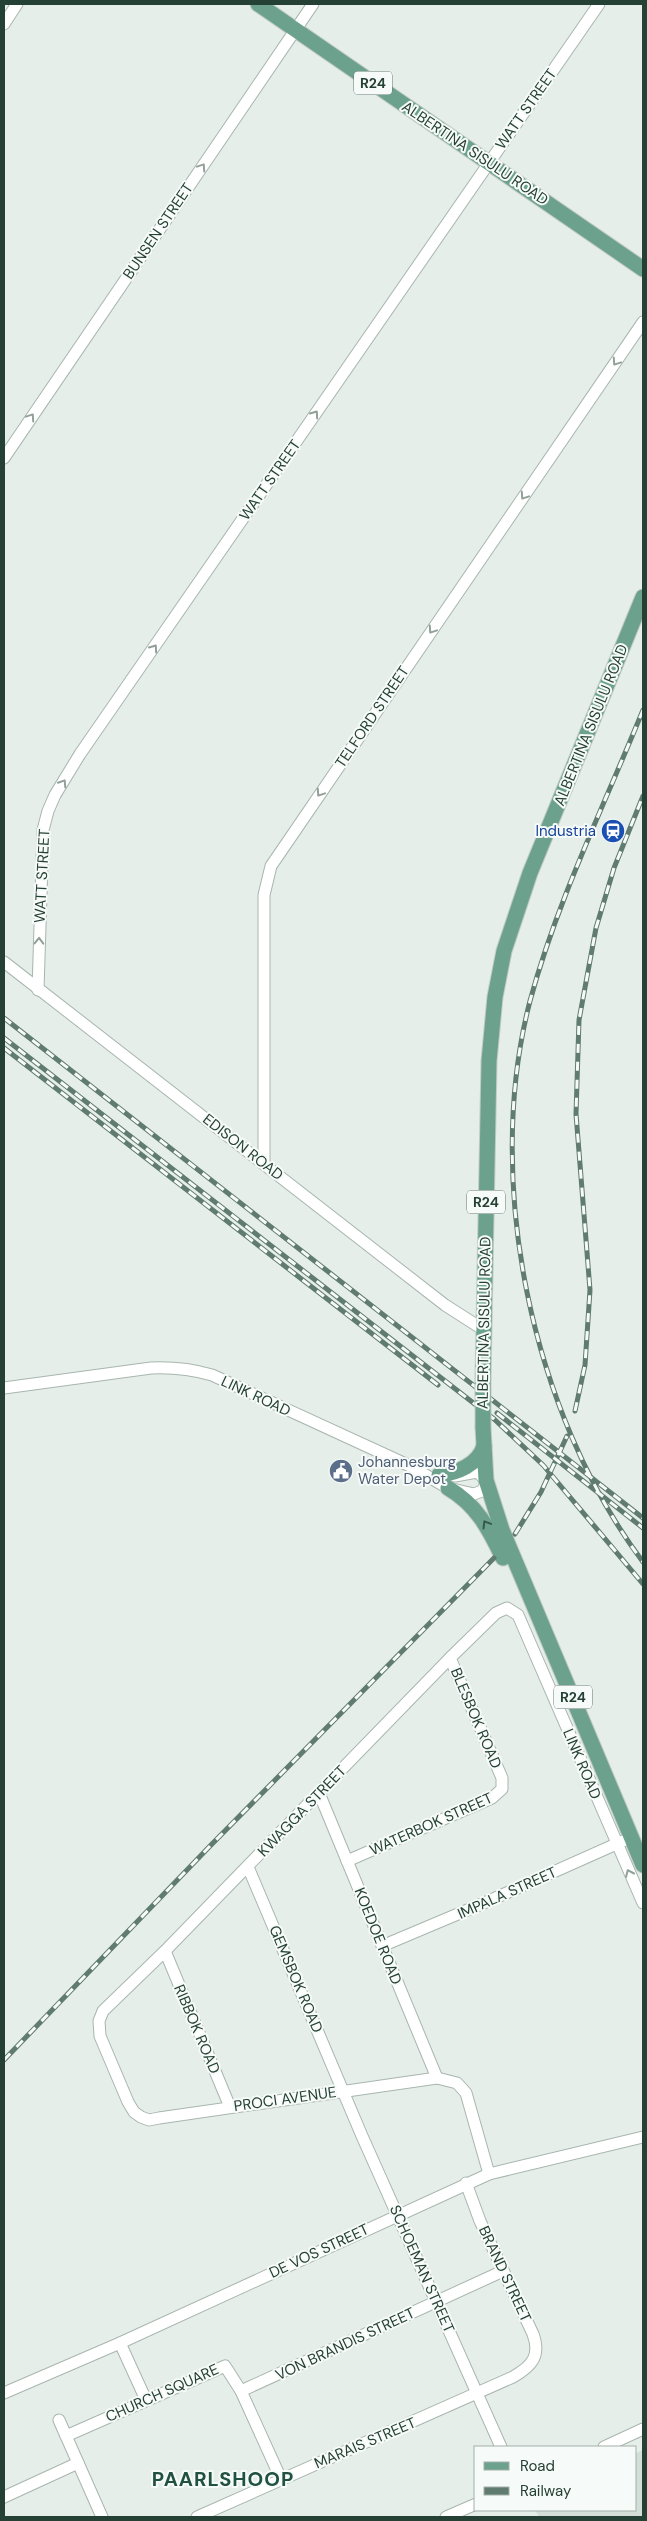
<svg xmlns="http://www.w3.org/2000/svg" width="647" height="2521" font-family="'DM Sans',sans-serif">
<rect width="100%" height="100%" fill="#e6eee9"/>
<polygon fill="#d4ded8" points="643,2450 643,2517 539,2517 535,2510 636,2510 636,2453"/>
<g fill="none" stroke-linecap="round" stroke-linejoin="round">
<g stroke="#a8b6af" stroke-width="13">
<g id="minor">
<polyline points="4,24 17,4"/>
<polyline points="4,458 313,4"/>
<polyline points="4,962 445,1305 484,1330"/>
<polyline points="38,990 43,830 48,811 55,795 80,754 599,4"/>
<polyline points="264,1163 264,895 271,866 643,322"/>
<path d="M4,1388L151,1368C173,1367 191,1369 212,1375L410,1466L448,1488L474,1494L482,1491L487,1483"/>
<polyline points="455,1476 477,1472 486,1480"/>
<polyline points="319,1793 437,2078"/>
<polyline points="347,1861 492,1798 502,1789 502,1778 450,1658"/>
<polyline points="248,1867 362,2136 501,2447"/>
<polyline points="382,1946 484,1903 623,1841"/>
<polyline points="165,1951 230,2107"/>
<polyline points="489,2174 466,2093 457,2083 437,2078 159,2118 149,2120 141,2117 134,2112 128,2102 100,2036 99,2021 103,2011 165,1951 450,1658 496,1613 507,1608 518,1615 643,1903"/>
<polyline points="120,2343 146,2400"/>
<polyline points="241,2391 503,2271"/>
<polyline points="4,2393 120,2343 489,2174 643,2137"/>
<polyline points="59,2420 102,2517"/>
<polyline points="66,2436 225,2366 241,2391 281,2479"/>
<polyline points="604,2447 643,2429"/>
<polyline points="4,2497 78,2463"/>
<path d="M197,2517L513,2377C532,2366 541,2356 533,2334L480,2221L466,2183"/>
<polyline points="446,2517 476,2504"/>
</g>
</g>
<g stroke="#c2cac6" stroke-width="17">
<g id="major">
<polyline points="258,4 643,269"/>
<polyline points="483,1378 489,1061 495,997 504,951 530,873 643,597"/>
<polyline points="483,1427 486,1480 502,1530 643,1865"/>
<path d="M439,1475C457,1473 478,1465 484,1446"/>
<path d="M448,1488C477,1505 489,1529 503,1558"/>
</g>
</g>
<use href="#minor" stroke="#fff" stroke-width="11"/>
<use href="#major" stroke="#6ca28d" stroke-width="15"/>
<g stroke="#607b70" stroke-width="5">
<g id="rail">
<path d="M643,710C604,806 557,901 530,1001C483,1181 532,1414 643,1562"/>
<polyline points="4,1018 643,1518"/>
<polyline points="4,1038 494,1419 543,1465 643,1584"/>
<polyline points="4,1048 438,1385"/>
<polyline points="575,1411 585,1365 590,1290 576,1114 579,1020 596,928 614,868 643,796"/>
<polyline points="497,1413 643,1528"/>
<polyline points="515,1534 541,1492 567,1436"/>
<polyline points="4,2060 211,1845 494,1558"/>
</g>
</g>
<use href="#rail" stroke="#f6faf8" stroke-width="3" stroke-dasharray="9" stroke-linecap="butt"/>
<g stroke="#c2cac6" stroke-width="17" stroke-linecap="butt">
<polyline id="major-bridge" points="483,1378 483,1427"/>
</g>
<use href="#major-bridge" stroke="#6ca28d" stroke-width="15"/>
</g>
<defs><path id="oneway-chevron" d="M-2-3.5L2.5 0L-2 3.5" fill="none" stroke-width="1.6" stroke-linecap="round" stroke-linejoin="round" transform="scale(1.25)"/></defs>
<g stroke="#92a09a">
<use href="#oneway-chevron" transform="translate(202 167) rotate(-56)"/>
<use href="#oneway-chevron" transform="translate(616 362) rotate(124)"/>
<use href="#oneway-chevron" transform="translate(315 414) rotate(-55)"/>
<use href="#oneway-chevron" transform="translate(31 417) rotate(-56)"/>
<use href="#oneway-chevron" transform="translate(524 496) rotate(124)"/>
<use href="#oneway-chevron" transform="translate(432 630) rotate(124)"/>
<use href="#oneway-chevron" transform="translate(154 648) rotate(-55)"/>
<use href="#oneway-chevron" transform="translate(63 783) rotate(-57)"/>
<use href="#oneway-chevron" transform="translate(320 793) rotate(124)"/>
<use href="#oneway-chevron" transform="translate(39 941) rotate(-89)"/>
<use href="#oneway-chevron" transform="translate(629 1873) rotate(-114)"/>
</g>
<use stroke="#37584b" href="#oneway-chevron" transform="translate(486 1524) rotate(-121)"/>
<defs>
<g id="station-disc" transform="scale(1.25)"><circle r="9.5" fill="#1a4fb4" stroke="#f6faf8"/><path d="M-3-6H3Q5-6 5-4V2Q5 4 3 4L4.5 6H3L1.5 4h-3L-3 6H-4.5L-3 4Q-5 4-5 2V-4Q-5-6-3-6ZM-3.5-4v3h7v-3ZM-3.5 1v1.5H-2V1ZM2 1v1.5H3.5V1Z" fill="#fff"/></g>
<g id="civic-disc" transform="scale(1.25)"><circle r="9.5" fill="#5c6f8a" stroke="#f6faf8"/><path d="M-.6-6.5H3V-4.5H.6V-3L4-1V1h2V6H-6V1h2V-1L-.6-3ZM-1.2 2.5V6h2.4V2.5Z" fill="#fff"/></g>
</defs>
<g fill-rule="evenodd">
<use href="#station-disc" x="613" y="831"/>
<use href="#civic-disc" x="341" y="1471"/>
</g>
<g text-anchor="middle" stroke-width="4" stroke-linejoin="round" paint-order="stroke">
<g fill="#f6faf8" stroke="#647870" stroke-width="1">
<rect x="354" y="71.5" width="38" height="23" rx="4"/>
<rect x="467" y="1190.5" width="38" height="23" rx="4"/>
<rect x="554" y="1685.5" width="38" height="23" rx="4"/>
</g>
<g font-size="14" font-weight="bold" fill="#254035">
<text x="373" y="88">R24</text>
<text x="486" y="1207">R24</text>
<text x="573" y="1702">R24</text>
</g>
<g font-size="15" fill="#254035" stroke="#f6faf8">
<text transform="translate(526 109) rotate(-55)" y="5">WATT STREET</text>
<text transform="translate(475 153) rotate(34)" y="5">ALBERTINA SISULU ROAD</text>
<text transform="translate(158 231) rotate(-56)" y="5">BUNSEN STREET</text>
<text transform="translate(270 480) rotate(-55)" y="5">WATT STREET</text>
<text transform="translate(372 717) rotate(-56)" y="5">TELFORD STREET</text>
<text transform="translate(591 725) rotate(-68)" y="5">ALBERTINA SISULU ROAD</text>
<text transform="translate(42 876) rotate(-87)" y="5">WATT STREET</text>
<text transform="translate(243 1147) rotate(38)" y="5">EDISON ROAD</text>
<text transform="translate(484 1323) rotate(-89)" y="5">ALBERTINA SISULU ROAD</text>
<text transform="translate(256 1396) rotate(25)" y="5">LINK ROAD</text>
<text transform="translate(476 1718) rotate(67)" y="5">BLESBOK ROAD</text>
<text transform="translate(582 1764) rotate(67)" y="5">LINK ROAD</text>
<text transform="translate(302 1811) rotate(-46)" y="5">KWAGGA STREET</text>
<text transform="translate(431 1824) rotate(-24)" y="5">WATERBOK STREET</text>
<text transform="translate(507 1893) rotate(-24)" y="5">IMPALA STREET</text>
<text transform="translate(378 1936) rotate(68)" y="5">KOEDOE ROAD</text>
<text transform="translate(296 1979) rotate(67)" y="5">GEMSBOK ROAD</text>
<text transform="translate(197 2029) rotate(67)" y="5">RIBBOK ROAD</text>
<text transform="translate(285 2099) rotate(-8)" y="5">PROCI AVENUE</text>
<text transform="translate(319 2251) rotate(-25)" y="5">DE VOS STREET</text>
<text transform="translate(422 2269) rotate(66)" y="5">SCHOEMAN STREET</text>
<text transform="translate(505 2274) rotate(65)" y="5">BRAND STREET</text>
<text transform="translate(345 2344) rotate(-25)" y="5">VON BRANDIS STREET</text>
<text transform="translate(162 2393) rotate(-24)" y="5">CHURCH SQUARE</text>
<text transform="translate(365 2443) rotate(-23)" y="5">MARAIS STREET</text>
</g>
<g font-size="15" fill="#164399" stroke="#f6faf8" text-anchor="end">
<text x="596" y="836">Industria</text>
</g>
<g font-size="15" fill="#4e5e75" stroke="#f6faf8" text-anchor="start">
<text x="358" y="1467">Johannesburg<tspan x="358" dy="17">Water Depot</tspan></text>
</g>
<g font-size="20" font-weight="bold" letter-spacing="1" fill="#215140" stroke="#f6faf8">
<text x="223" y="2486">PAARLSHOOP</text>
</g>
</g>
<rect width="647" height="2521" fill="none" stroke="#254035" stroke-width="10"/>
<rect x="474" y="2446" width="162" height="65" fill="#f6faf8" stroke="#a2b0aa"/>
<rect x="484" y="2462" width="25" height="8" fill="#6ca28d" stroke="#a2b0aa"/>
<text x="520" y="2471" font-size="15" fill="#254035">Road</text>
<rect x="484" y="2487" width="25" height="8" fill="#607b70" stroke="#a2b0aa"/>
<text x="520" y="2496" font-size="15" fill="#254035">Railway</text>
</svg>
